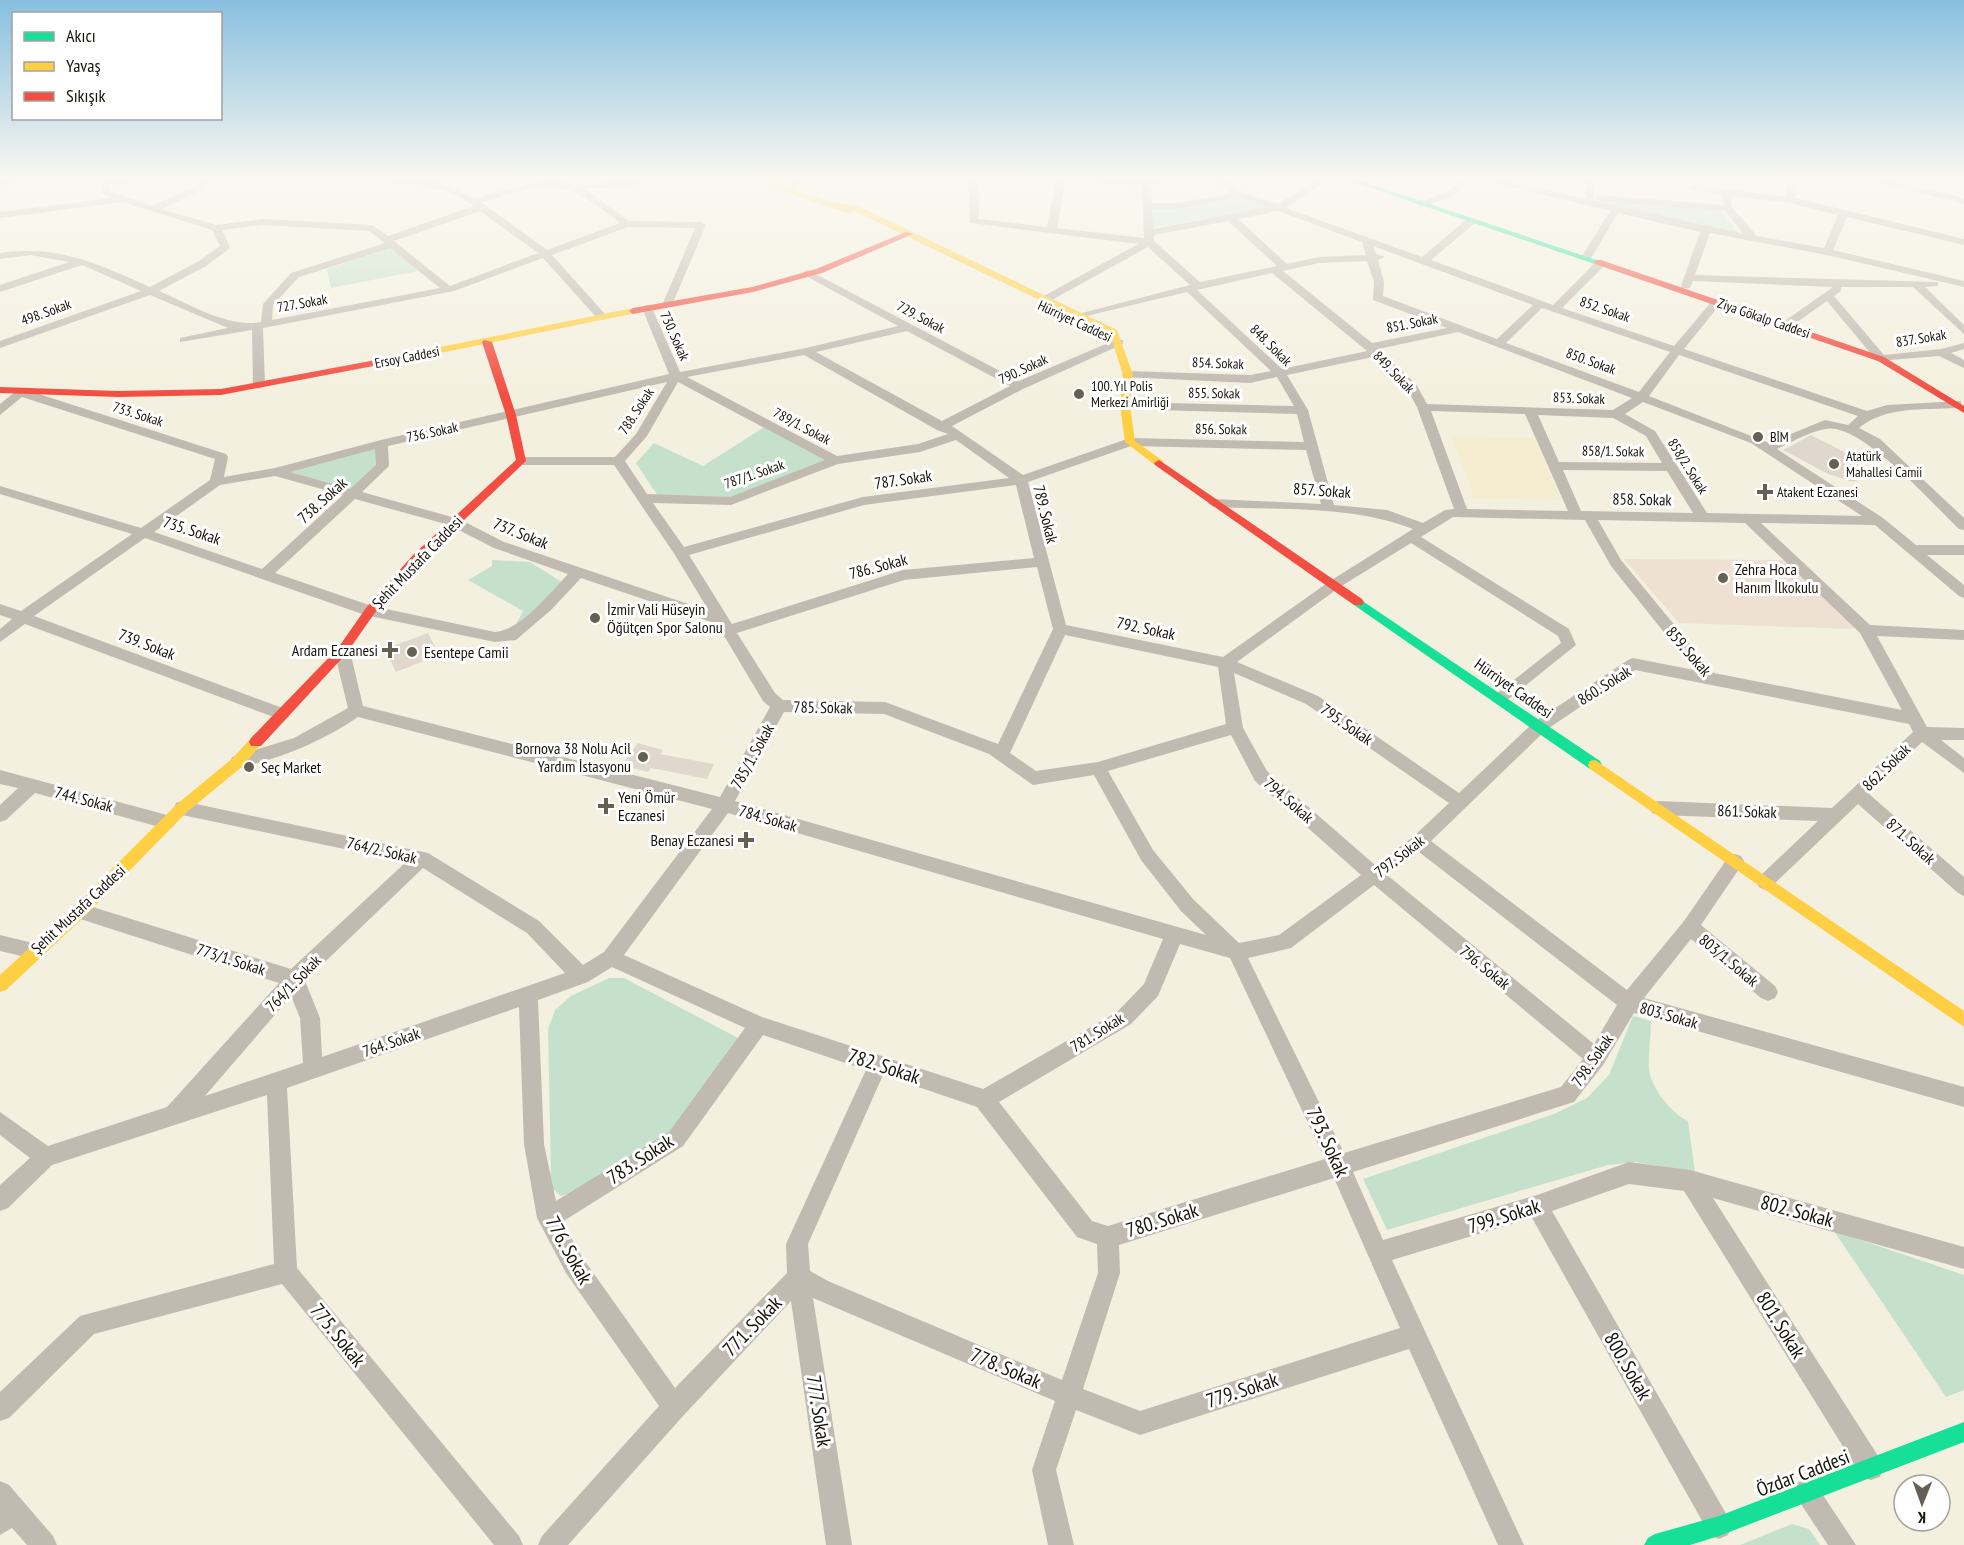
<svg xmlns="http://www.w3.org/2000/svg" width="1964" height="1545" font-family="'PT Sans Narrow',sans-serif">
<rect width="100%" height="100%" fill="#f4f0df"/>
<polygon fill="#f5edd0" points="1451,436 1534,438 1561,500 1474,498"/>
<polygon fill="#eee1d3" points="1624,559 1788,560 1855,629 1679,623"/>
<g fill="#c5e1cb">
<polygon points="1241,196 1270,207 1151,228 1151,207"/>
<polygon points="1590,197 1721,210 1739,234 1572,198"/>
<polygon points="390,247 418,271 331,288 327,269"/>
<polygon points="766,426 831,460 733,498 658,496 636,463 654,443 703,466"/>
<polygon points="377,446 379,466 352,491 285,471"/>
<polygon points="492,560 530,562 565,584 511,634 523,611 468,580 492,566"/>
<polygon points="609,978 624,978 738,1038 673,1132 575,1192 561,1196 552,1188 551,1175 548,1029 555,1010 571,996"/>
<path d="M1633,1016L1651,1021C1651,1036 1648,1054 1649,1069C1651,1088 1672,1114 1688,1121L1695,1172L1635,1162L1608,1165L1387,1230L1363,1179L1554,1114L1587,1098L1609,1075Z"/>
<polygon points="1834,1231 1964,1275 1964,1390 1946,1397"/>
<polygon points="1792,1524 1809,1529 1820,1545 1740,1545"/>
</g>
<g fill="#e1d8cd">
<polygon points="1811,435 1852,456 1867,477 1853,482 1826,473 1783,450"/>
<polygon points="428,633 439,655 396,672 385,649"/>
<polygon points="638,743 663,750 660,754 714,764 707,779 651,768 648,772 622,765"/>
</g>
<g fill="none" stroke-linecap="round" stroke-linejoin="round">
<g fill="#c0bab1" fill-rule="evenodd">
<polygon points="9,179 27,179 0,187 0,181"/>
<path d="M98,179H151L110,186L111,191L152,206L196,186L201,179H211L202,190L161,209L216,225L263,219L372,225L388,236L474,206C440,181 399,184 358,182L353,179L435,180L475,198L536,182L562,181L574,184L642,179L635,186L585,189L629,221L701,222L706,225L672,305L663,303L695,228L628,227L552,255L605,314V318H597L543,258L454,291L263,328L265,385L259,389L253,385L252,330L180,342V338L228,328L150,295L0,348V341L141,291L82,265L0,292V285L69,262L31,255L0,259V253C60,245 96,263 150,287L199,261L220,246L212,230L123,202L0,218V212L112,198L104,195ZM536,187C575,184 591,201 620,223L547,250L481,202ZM480,211L538,253L450,286L394,241ZM263,225L369,231L385,243L291,273L263,304L261,322C227,328 190,304 159,291L206,266L229,249L230,247L222,230ZM390,248L440,288L272,320L273,305L299,277Z"/>
<polygon points="795,179 807,179 789,191 783,191 783,187"/>
<path d="M968,179H978L979,219L1047,227L1056,179H1066L1057,228L1144,238L1142,186L1081,182L1076,179H1182L1151,185L1152,203H1177L1232,193L1213,179H1225L1243,192L1278,204L1318,179H1330L1286,208L1422,257L1467,219H1475V223L1431,260L1553,305L1597,261H1605V265L1562,308L1674,346L1713,300L1717,299L1722,302L1684,349L1867,411L1887,405L1961,401V407L1957,408C1924,410 1885,406 1859,428L1880,439L1964,518V530L1959,529C1934,505 1860,421 1825,429C1809,432 1792,442 1777,449L1883,518L1916,545H1964V555H1927L1964,585V598L1959,596L1875,525L1761,523L1870,625L1964,630V640L1877,636L1927,727L1964,728V740H1941L1964,758V773L1922,742L1869,794L1964,877V896L1958,893L1858,804L1771,887L1765,890L1759,887L1756,882L1759,877L1818,821L1658,815L1652,813L1650,808L1652,803L1658,801L1832,808L1913,732L1909,724L1635,670L1546,730L1431,841L1627,990L1684,921L1729,856L1735,854L1741,856L1744,861L1741,866L1701,925L1775,986L1778,992L1775,998L1768,1001L1761,998L1691,939L1644,998L1964,1087V1107L1634,1013L1603,1065L1574,1102L1353,1172L1383,1240L1537,1195L1629,1162L1690,1170L1964,1247V1269L1713,1198L1880,1459L1883,1468L1880,1477L1871,1480L1862,1477L1684,1191L1629,1184L1552,1211L1728,1517L1732,1526L1728,1535L1719,1539L1710,1535L1532,1218L1392,1260L1524,1545H1498L1409,1349L1140,1435L1076,1410L1056,1470L1074,1545H1048L1032,1470L1055,1401L813,1298L852,1545H826L791,1301L683,1416L568,1545H538L542,1536L659,1406L566,1273L537,1218L524,1144L519,1007L287,1088L297,1268L519,1536L523,1545H494L282,1284L94,1334L9,1418L0,1421V1392L80,1316L274,1264L267,1095L52,1165L8,1208L0,1211V1185L30,1158L0,1135V1112L48,1146L167,1107L279,983L74,917L71,911L74,905L80,903L291,969L406,862L182,815L176,813L174,808L176,803L182,801L428,853L539,921L583,965L604,952L712,809L358,717C321,742 282,758 238,768L232,767L230,762L232,757L294,738L348,708L334,651L337,647L342,646L350,651L363,706L720,797L770,707L763,701L717,624L581,578L551,610L516,640L495,642L365,615L145,538L34,616L288,710L290,714L288,718H276L25,624L0,642V629L12,619L0,615V604L21,611L132,534L0,494V486L141,528L210,480L215,459L22,397L0,415V404L20,388L226,454L228,457L224,477L275,468L381,440L669,374L642,308L647,305L652,308L680,372L806,348L898,326L804,275V271L808,270L1019,381L1115,340H1123V344L1023,389L952,426L1023,475L1130,438L1304,442L1297,414L1121,409V403L1125,402L1294,406L1277,377L1250,383L1124,377L1122,375L1128,371L1250,375L1271,371L1187,292L1078,318V314L1190,285L1148,247L1050,301H1042V297L1138,244L970,223ZM1239,197L1267,207L1153,229L1152,209H1177ZM1278,211L1362,242L1366,255L1319,257L1287,264L1238,219ZM1228,221L1277,266L1200,282L1154,241V235ZM1373,246L1533,305L1497,339L1383,296L1384,282L1378,260L1385,257L1376,254ZM1367,261L1374,282L1373,300L1447,328L1372,343L1283,271L1319,263ZM1272,273L1367,351L1282,369L1197,290ZM1542,308L1551,311L1670,352L1639,392L1506,343ZM907,331L1010,386L942,421L816,352ZM1458,332L1632,398L1613,410L1427,404L1416,384L1378,349ZM804,355L937,430L948,434L918,444L837,456L687,377ZM1679,355L1858,416L1848,425L1825,420L1769,443L1649,396ZM1373,357L1407,389L1417,407L1454,509L1445,510L1423,523L1387,510L1334,505L1308,410L1287,375ZM667,382L636,434L615,457H521L515,461L521,465H614L675,555L709,611L504,542L459,519L362,492L389,466L388,446ZM678,382L825,460L730,497L647,494L625,461L647,436ZM1643,402L1751,443L1862,516L1707,513L1655,431L1625,414ZM1431,411L1525,414L1568,511L1467,509ZM1538,415L1613,418L1646,436L1662,463L1559,462ZM956,440L1009,478L863,497L684,547L653,503L731,505L838,464L920,452ZM1131,446L1306,450L1321,504L1214,499L1207,503L1214,507C1280,510 1352,505 1413,529L1330,581L1223,657L1066,625L1028,482ZM375,449L376,465L350,489L290,472ZM1563,470L1667,471L1693,513L1581,511ZM275,476L343,495L262,569L154,532L220,485ZM1016,485L1034,558L903,570L732,624L689,555L864,505ZM355,499L449,525L494,548L568,574C551,592 521,630 495,632L372,606L275,573ZM1453,517L1585,520L1611,566L1694,670L1633,658L1628,660L1534,722L1459,793L1318,696L1237,662L1340,587L1411,543L1558,636L1561,643L1491,698L1493,702H1505L1576,645L1569,629L1421,537ZM1598,520L1745,523L1860,633L1902,710L1714,673L1621,560ZM1037,567L1053,629L998,744L885,702L783,700L775,693L737,633L904,580ZM1065,635L1218,667L1226,724L1098,762L1036,771L1010,753ZM1234,673L1306,704L1449,803L1413,837L1375,865L1267,771L1243,728ZM784,712L884,714L989,754L1033,785L1094,775L1141,860L1181,911L1206,935L735,801ZM1231,735L1255,781L1361,875L1279,935L1239,943L1193,899L1153,850L1108,771ZM728,813L1163,939L1144,984L1117,1012L983,1089L762,1017L624,955ZM1419,852L1617,1005L1594,1044L1387,875ZM423,868L527,933L565,973L322,1057L320,1018L305,981ZM1374,885L1583,1059L1561,1087L1344,1153L1248,958L1291,948ZM1180,944L1230,958L1325,1159L1108,1226L1092,1221L999,1102L1131,1024L1158,996ZM612,967L745,1028L669,1132L556,1201L544,1144L538,1000L588,982ZM291,996L300,1018L303,1063L205,1096ZM763,1035L866,1070L786,1244L787,1273L675,1388L582,1257L562,1222L683,1146ZM883,1075L977,1107L1077,1237L1097,1244L1098,1273L1062,1380L828,1281L810,1271L808,1244ZM1334,1178L1400,1328L1140,1411L1083,1389L1120,1273L1119,1245Z"/>
<polygon points="1462,179 1473,179 1455,195 1422,207 1417,204 1449,191"/>
<path d="M1479,179H1497L1744,234L1725,211L1600,201L1595,198L1600,195L1724,205L1722,195L1688,188L1693,185L1786,197L1787,179H1797L1795,198L1964,239V245L1847,217L1833,250L1964,281V287L1827,255L1710,233L1695,275L1938,282V286L1925,287L1964,325V334L1913,287H1841V291L1834,296L1884,355L1941,349L1964,343V349L1951,353L1964,360V368L1939,356L1877,361L1827,301L1790,327H1782V323L1833,287L1693,281L1690,288H1682L1681,286L1700,232L1618,213L1590,260H1582L1581,258L1610,211ZM1732,196L1790,203L1838,215L1824,248L1757,236L1731,206Z"/>
<polygon points="1585,179 1595,179 1593,199 1585,197"/>
<polygon points="1864,179 1882,179 1964,198 1964,204"/>
<polygon points="0,770 167,815 173,817 176,822 173,827 167,829 35,793 6,820 0,822 0,805 18,788 0,784"/>
<polygon points="0,935 41,945 43,951 41,957 34,959 0,951"/>
<polygon points="1806,1479 1815,1483 1856,1545 1828,1545 1793,1492 1797,1483"/>
<polygon points="0,1481 9,1485 53,1536 57,1545 27,1545 12,1528 0,1535"/>
</g>
<g fill="#16e098" fill-rule="evenodd">
<polygon points="1344,179 1356,179 1602,262 1595,264"/>
<polygon points="1358,598 1600,761 1602,765 1600,769 1590,769 1354,605 1352,602 1354,599"/>
<polygon points="1964,1422 1964,1442 1719,1536 1690,1545 1644,1545 1648,1538 1655,1534 1719,1516"/>
</g>
<g fill="#ffcf43" fill-rule="evenodd">
<polygon points="748,179 760,179 834,203 856,205 1117,330 1133,375 1130,406 1135,441 1163,461 1163,465 1155,465 1125,442 1120,406 1123,375 1110,334 852,210 852,213 846,213"/>
<polygon points="633,308 636,309 636,313 381,365 376,362 381,359"/>
<polygon points="256,737 263,742 243,766 187,812 85,916 6,990 0,992 0,975 75,906 177,804 233,758 251,738"/>
<polygon points="1595,760 1964,1011 1964,1027 1590,769 1588,765 1590,761"/>
</g>
<g fill="#f24e42" fill-rule="evenodd">
<polygon points="906,232 913,234 822,273 753,292 633,314 629,311 633,308 752,287 816,269"/>
<polygon points="1595,260 1601,260 1884,357 1964,406 1964,413 1878,361 1595,264"/>
<polygon points="484,340 492,342 516,415 526,461 421,561 374,614 346,654 261,746 251,746 249,742 251,738 338,648 366,608 413,555 516,460 506,415 482,342"/>
<polygon points="381,359 386,362 384,364 221,395 118,397 0,393 0,387 118,391 221,389"/>
<polygon points="1159,460 1362,599 1364,602 1362,605 1354,605 1155,465 1154,463"/>
</g>
</g>
<linearGradient id="sky" x2="0" y2="1"><stop stop-color="#87bfdf"/><stop offset="0.45" stop-color="#faf8f1"/><stop offset="1" stop-color="#faf8f1" stop-opacity="0"/></linearGradient>
<rect width="1964" height="396" fill="url(#sky)"/>
<g fill="#646054" stroke="#fff" stroke-width="2">
<circle cx="1079" cy="394" r="6"/>
<circle cx="1758" cy="437" r="6"/>
<circle cx="1834" cy="464" r="6"/>
<path d="M1762 483h6v6h6v6h-6v6h-6v-6h-6v-6h6z"/>
<circle cx="1723" cy="578" r="6"/>
<circle cx="595" cy="618" r="6"/>
<path d="M387 641h6v6h6v6h-6v6h-6v-6h-6v-6h6z"/>
<circle cx="412" cy="652" r="6"/>
<circle cx="643" cy="757" r="6"/>
<circle cx="249" cy="767" r="6"/>
<path d="M603 797h6v6h6v6h-6v6h-6v-6h-6v-6h6z"/>
<path d="M743 831h6v6h6v6h-6v6h-6v-6h-6v-6h6z"/>
</g>
<g text-anchor="middle" stroke-width="6" stroke-linejoin="round" paint-order="stroke">
<g font-size="14" fill="#161309" stroke="#fff">
<text transform="translate(302 303) rotate(-10)" y="5">727. Sokak</text>
<text transform="translate(1605 309) rotate(19)" y="5">852. Sokak</text>
<text transform="translate(46 312) rotate(-20)" y="5">498. Sokak</text>
<text transform="translate(921 317) rotate(28)" y="5">729. Sokak</text>
<text transform="translate(1764 318) rotate(19)" y="5">Ziya Gökalp Caddesi</text>
<text transform="translate(1075 321) rotate(25)" y="5">Hürriyet Caddesi</text>
<text transform="translate(1412 323) rotate(-11)" y="5">851. Sokak</text>
<text transform="translate(675 336) rotate(66)" y="5">730. Sokak</text>
<text transform="translate(1921 338) rotate(-9)" y="5">837. Sokak</text>
<text transform="translate(1271 345) rotate(45)" y="5">848. Sokak</text>
<text transform="translate(407 357) rotate(-11)" y="5">Ersoy Caddesi</text>
<text transform="translate(1591 361) rotate(20)" y="5">850. Sokak</text>
<text transform="translate(1218 363) rotate(2)" y="5">854. Sokak</text>
<text transform="translate(1023 369) rotate(-25)" y="5">790. Sokak</text>
<text transform="translate(1394 372) rotate(46)" y="5">849. Sokak</text>
<text transform="translate(1214 393) rotate(1)" y="5">855. Sokak</text>
<text transform="translate(1579 398) rotate(2)" y="5">853. Sokak</text>
<text transform="translate(636 411) rotate(-57)" y="5">788. Sokak</text>
<text transform="translate(138 414) rotate(18)" y="5">733. Sokak</text>
<text transform="translate(802 426) rotate(28)" y="5">789/1. Sokak</text>
<text transform="translate(1221 429) rotate(1)" y="5">856. Sokak</text>
<text transform="translate(432 432) rotate(-12)" y="5">736. Sokak</text>
<text transform="translate(1613 451) rotate(1)" y="5">858/1. Sokak</text>
<text transform="translate(1688 466) rotate(58)" y="5">858/2. Sokak</text>
<text transform="translate(754 474) rotate(-19)" y="5">787/1. Sokak</text>
</g>
<g font-size="14" fill="#161309" stroke="#fff" text-anchor="start">
<text x="1091" y="391">100. Yıl Polis<tspan x="1091" dy="16">Merkezi Amirliği</tspan></text>
<text x="1770" y="442">BİM</text>
<text x="1846" y="461">Atatürk<tspan x="1846" dy="16">Mahallesi Camii</tspan></text>
<text x="1777" y="497">Atakent Eczanesi</text>
</g>
<g font-size="16" fill="#161309" stroke="#fff">
<text transform="translate(903 479) rotate(-8)" y="6">787. Sokak</text>
<text transform="translate(1322 490) rotate(4)" y="6">857. Sokak</text>
<text transform="translate(1642 499) rotate(1)" y="6">858. Sokak</text>
<text transform="translate(322 500) rotate(-42)" y="6">738. Sokak</text>
<text transform="translate(1046 514) rotate(76)" y="6">789. Sokak</text>
<text transform="translate(192 530) rotate(18)" y="6">735. Sokak</text>
<text transform="translate(521 533) rotate(22)" y="6">737. Sokak</text>
<text transform="translate(417 562) rotate(-46)" y="6">Şehit Mustafa Caddesi</text>
<text transform="translate(878 566) rotate(-15)" y="6">786. Sokak</text>
<text transform="translate(1146 628) rotate(12)" y="6">792. Sokak</text>
<text transform="translate(147 644) rotate(21)" y="6">739. Sokak</text>
<text transform="translate(1689 651) rotate(49)" y="6">859. Sokak</text>
<text transform="translate(1604 685) rotate(-32)" y="6">860. Sokak</text>
<text transform="translate(1514 688) rotate(35)" y="6">Hürriyet Caddesi</text>
<text transform="translate(823 707) rotate(1)" y="6">785. Sokak</text>
<text transform="translate(1347 724) rotate(35)" y="6">795. Sokak</text>
<text transform="translate(752 756) rotate(-61)" y="6">785/1. Sokak</text>
<text transform="translate(1886 767) rotate(-44)" y="6">862. Sokak</text>
<text transform="translate(84 799) rotate(15)" y="6">744. Sokak</text>
<text transform="translate(1289 800) rotate(41)" y="6">794. Sokak</text>
<text transform="translate(1747 811) rotate(2)" y="6">861. Sokak</text>
<text transform="translate(768 818) rotate(16)" y="6">784. Sokak</text>
<text transform="translate(1911 841) rotate(42)" y="6">871. Sokak</text>
<text transform="translate(382 850) rotate(13)" y="6">764/2. Sokak</text>
<text transform="translate(1399 856) rotate(-38)" y="6">797. Sokak</text>
<text transform="translate(78 909) rotate(-43)" y="6">Şehit Mustafa Caddesi</text>
<text transform="translate(231 959) rotate(18)" y="6">773/1. Sokak</text>
<text transform="translate(1729 960) rotate(40)" y="6">803/1. Sokak</text>
<text transform="translate(1485 967) rotate(39)" y="6">796. Sokak</text>
<text transform="translate(293 983) rotate(-46)" y="6">764/1. Sokak</text>
<text transform="translate(1669 1015) rotate(16)" y="6">803. Sokak</text>
<text transform="translate(1097 1032) rotate(-32)" y="6">781. Sokak</text>
<text transform="translate(391 1042) rotate(-19)" y="6">764. Sokak</text>
<text transform="translate(1592 1060) rotate(-55)" y="6">798. Sokak</text>
</g>
<g font-size="16" fill="#161309" stroke="#fff" text-anchor="start">
<text x="1735" y="575">Zehra Hoca<tspan x="1735" dy="18">Hanım İlkokulu</tspan></text>
<text x="607" y="615">İzmir Vali Hüseyin<tspan x="607" dy="18">Öğütçen Spor Salonu</tspan></text>
<text x="378" y="656" text-anchor="end">Ardam Eczanesi</text>
<text x="424" y="658">Esentepe Camii</text>
<text x="631" y="754" text-anchor="end">Bornova 38 Nolu Acil<tspan x="631" dy="18">Yardım İstasyonu</tspan></text>
<text x="261" y="773">Seç Market</text>
<text x="618" y="803">Yeni Ömür<tspan x="618" dy="18">Eczanesi</tspan></text>
<text x="734" y="846" text-anchor="end">Benay Eczanesi</text>
</g>
<g font-size="20" fill="#161309" stroke="#fff">
<text transform="translate(884 1066) rotate(18)" y="7">782. Sokak</text>
<text transform="translate(1328 1142) rotate(65)" y="7">793. Sokak</text>
<text transform="translate(640 1159) rotate(-33)" y="7">783. Sokak</text>
<text transform="translate(1797 1211) rotate(15)" y="7">802. Sokak</text>
<text transform="translate(1504 1216) rotate(-17)" y="7">799. Sokak</text>
<text transform="translate(1162 1220) rotate(-17)" y="7">780. Sokak</text>
<text transform="translate(569 1250) rotate(61)" y="7">776. Sokak</text>
<text transform="translate(1781 1325) rotate(58)" y="7">801. Sokak</text>
<text transform="translate(752 1326) rotate(-46)" y="7">771. Sokak</text>
<text transform="translate(338 1335) rotate(51)" y="7">775. Sokak</text>
<text transform="translate(1628 1366) rotate(60)" y="7">800. Sokak</text>
<text transform="translate(1006 1368) rotate(23)" y="7">778. Sokak</text>
<text transform="translate(1242 1390) rotate(-18)" y="7">779. Sokak</text>
<text transform="translate(819 1411) rotate(81)" y="7">777. Sokak</text>
<text transform="translate(1803 1473) rotate(-21)" y="7">Özdar Caddesi</text>
</g>
</g>
<rect x="12" y="12" width="210" height="108" fill="#ffffff" stroke="#a2a19d" stroke-width="1.5"/>
<rect x="24" y="32" width="30" height="9" fill="#16e098" stroke="#a2a19d" stroke-width="1.5"/>
<text x="66" y="42" font-size="18" fill="#161309">Akıcı</text>
<rect x="24" y="62" width="30" height="9" fill="#ffcf43" stroke="#a2a19d" stroke-width="1.5"/>
<text x="66" y="72" font-size="18" fill="#161309">Yavaş</text>
<rect x="24" y="92" width="30" height="9" fill="#f24e42" stroke="#a2a19d" stroke-width="1.5"/>
<text x="66" y="102" font-size="18" fill="#161309">Sıkışık</text>
<g transform="translate(1922 1503) rotate(181)"><circle r="28" fill="#ffffff" stroke="#a2a19d" stroke-width="1.5"/>
<path d="M0-4.5L10 22L0 15L-10 22Z" fill="#646054"/>
<text y="-9" font-size="16" font-weight="bold" text-anchor="middle" fill="#161309">K</text>
</g>
</svg>
